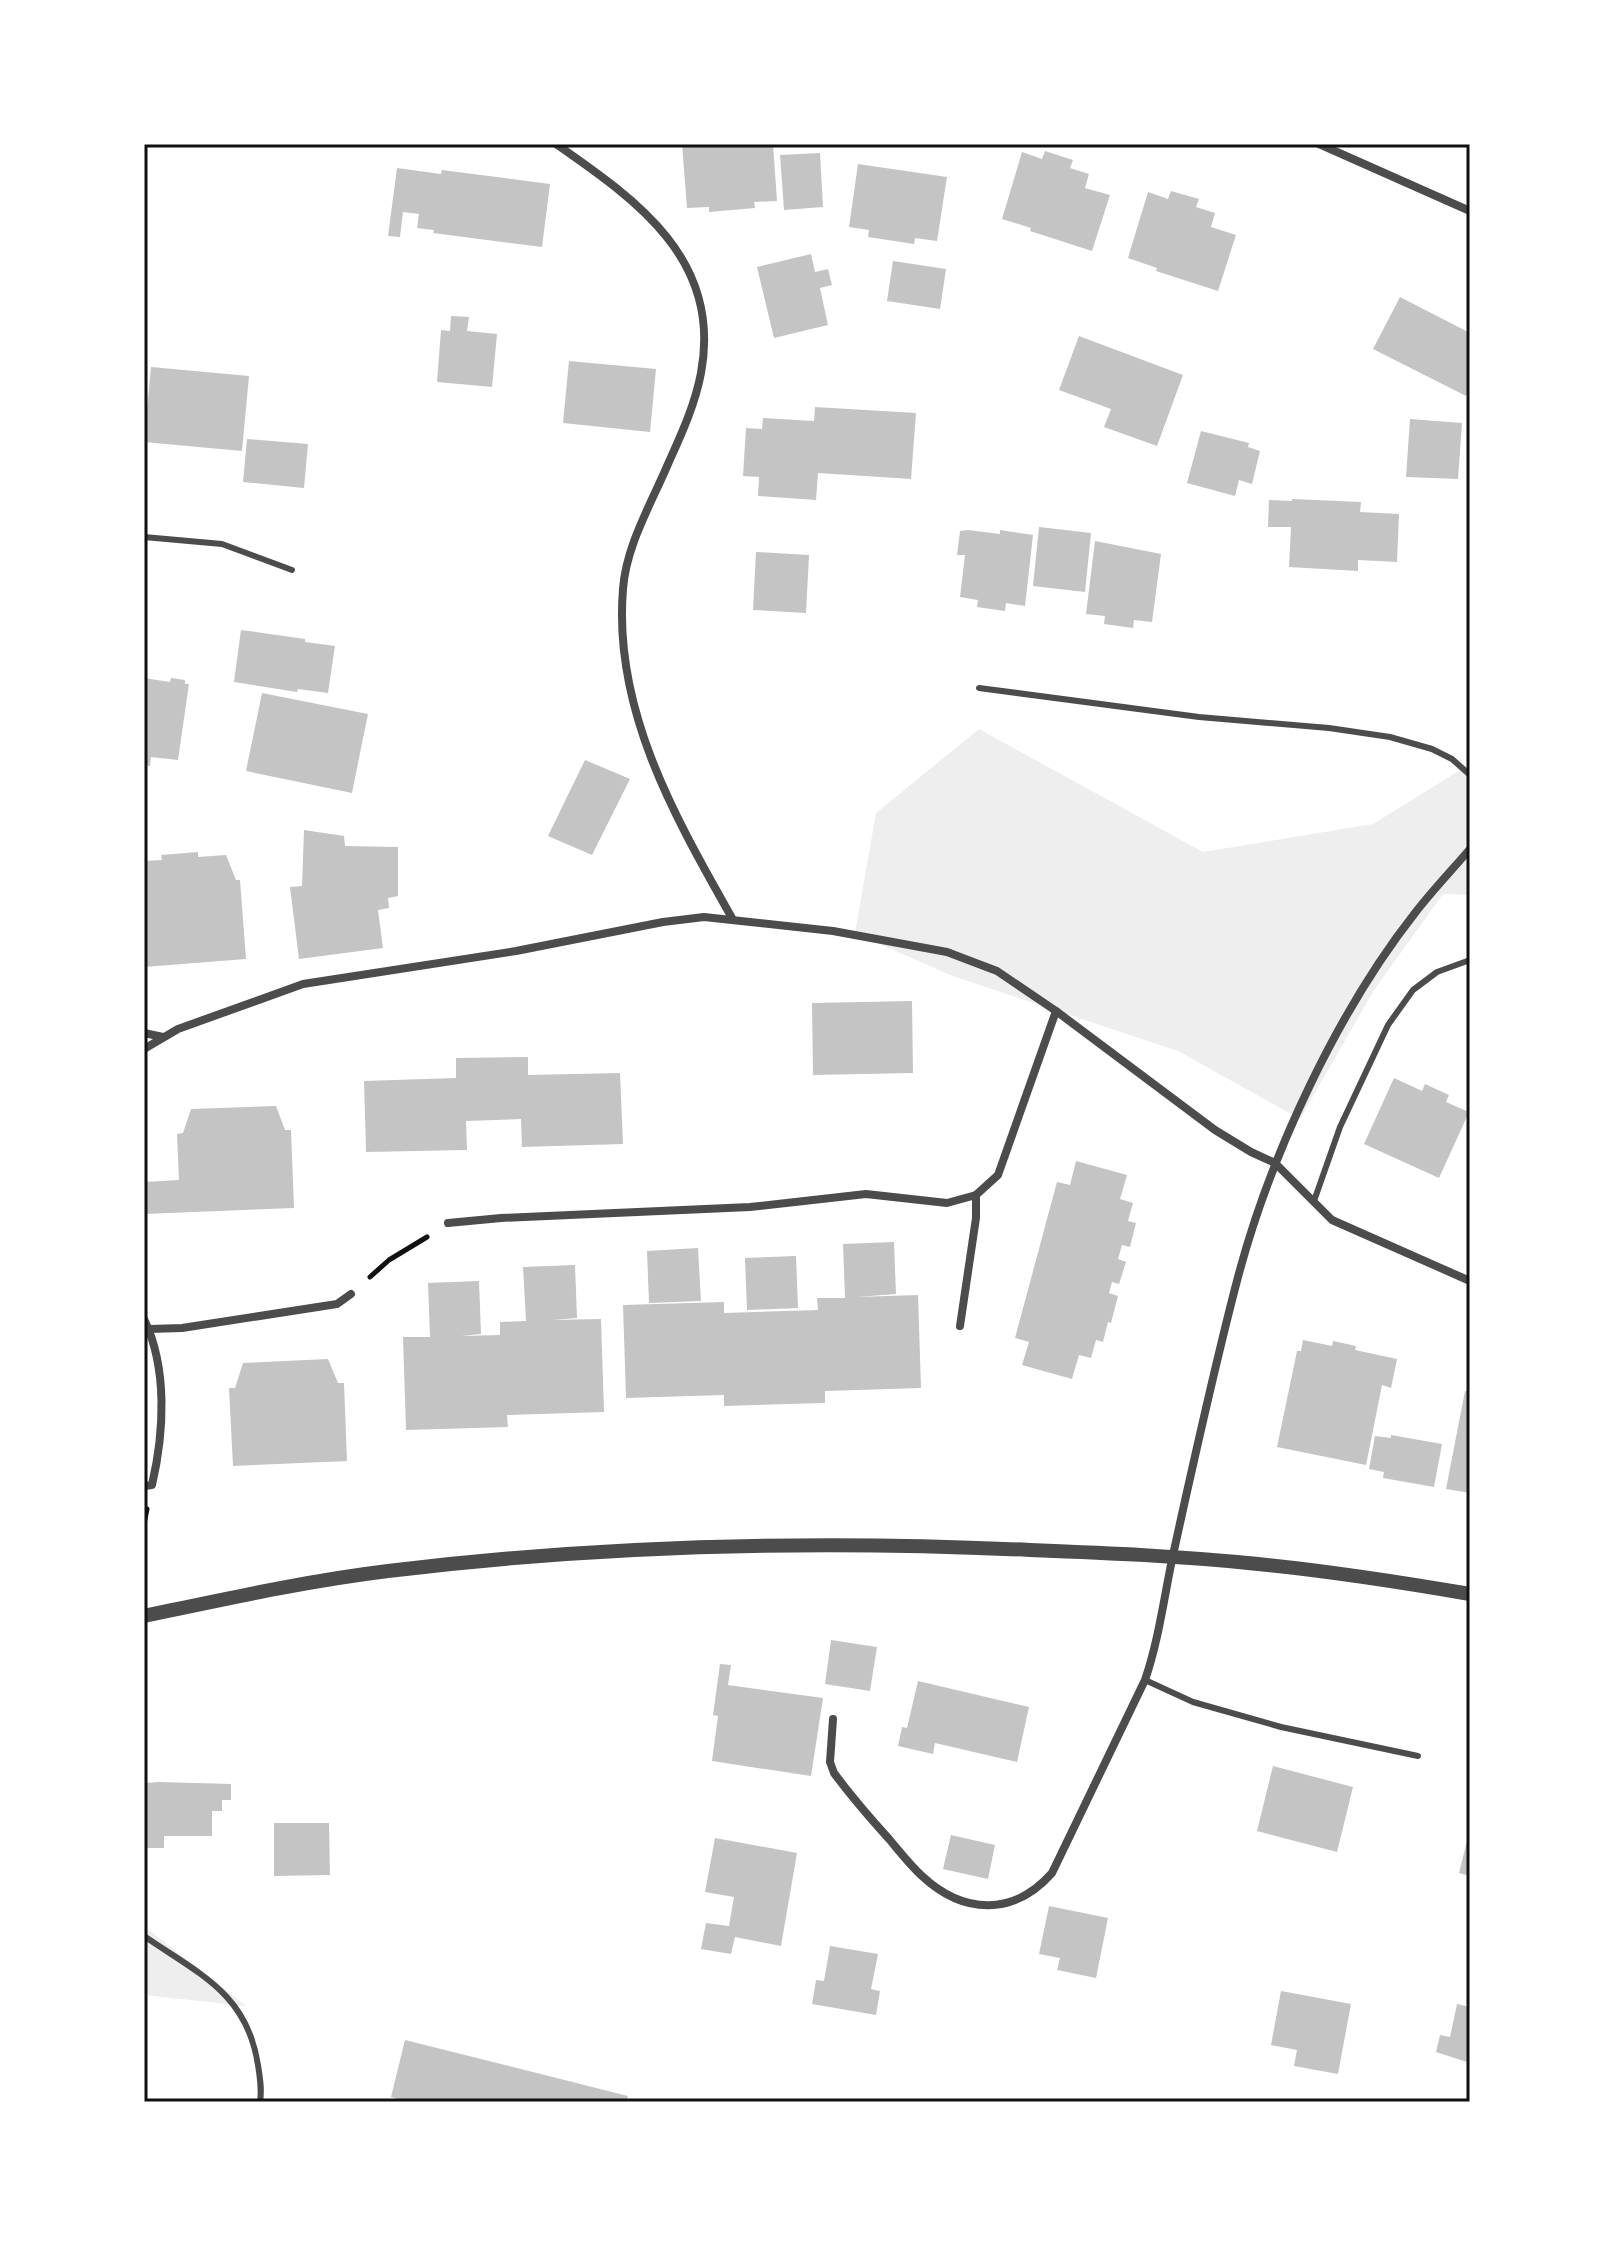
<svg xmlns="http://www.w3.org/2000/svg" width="1614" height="2246" font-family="'Fira Sans',sans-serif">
<rect width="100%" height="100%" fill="#fff"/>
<g fill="#eee">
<polygon points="979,729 1203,852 1373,824 1470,764 1470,895 1443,894 1374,990 1300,1119 1178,1051 950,975 855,933 876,813"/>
<polygon points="144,1926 246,2006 144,1995"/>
</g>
<g fill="#c4c4c4">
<polygon points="682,144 773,144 777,201 754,202 755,208 709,212 709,207 687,208"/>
<polygon points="1045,151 1073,160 1070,168 1089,174 1085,188 1110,195 1092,251 1030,231 1031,228 1002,219 1022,152 1042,159"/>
<polygon points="820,153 823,207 784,210 780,155"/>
<polygon points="858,164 947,177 937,241 915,238 914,244 868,237 869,230 849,227"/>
<polygon points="397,168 441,174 442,170 550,184 542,247 433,233 434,230 417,228 419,214 403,212 400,237 388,236"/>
<polygon points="1171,191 1199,199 1196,207 1215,213 1211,227 1236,235 1218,291 1156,271 1157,268 1128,258 1148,192 1168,199"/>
<polygon points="811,254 815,272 828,269 832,285 820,288 828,325 774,338 757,267"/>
<polygon points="893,261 946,269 940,309 887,301"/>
<polygon points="1400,297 1470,333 1470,388 1466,396 1373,349"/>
<polygon points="451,316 469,317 467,331 497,334 492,387 437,382 441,330 450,331"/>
<polygon points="1079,336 1183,375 1157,446 1104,427 1111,409 1059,390"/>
<polygon points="569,361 656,369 650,432 563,423"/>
<polygon points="151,367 249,376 242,451 144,442"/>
<polygon points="815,407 916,413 911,479 818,473 816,500 758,496 759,477 743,476 746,428 762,429 763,418 814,421"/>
<polygon points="1410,419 1462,423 1458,479 1406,477"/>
<polygon points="1201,431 1249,443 1248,447 1260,451 1252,484 1239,480 1235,496 1187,483"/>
<polygon points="247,439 308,444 304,488 243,482"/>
<polygon points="1292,499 1361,502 1360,512 1399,514 1397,562 1358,560 1358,571 1289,567 1291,527 1268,527 1269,500 1292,501"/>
<polygon points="1039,527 1091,533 1085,592 1033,586"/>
<polygon points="968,530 1000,534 1000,530 1033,535 1025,606 1006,603 1005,611 977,607 978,600 960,597 965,555 957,555 960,531"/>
<polygon points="1095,541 1161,554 1152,622 1134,620 1133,628 1104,624 1105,616 1086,614"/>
<polygon points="756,552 809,555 806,613 753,610"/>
<polygon points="241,630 305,639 305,642 335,646 328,693 298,689 297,692 234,682"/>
<polygon points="144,678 170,682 171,678 185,680 185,684 189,684 178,760 151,757 150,766 144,765"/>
<polygon points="262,693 368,714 352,793 246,771"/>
<polygon points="585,760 630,779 592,855 548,836"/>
<polygon points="304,830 344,836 345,846 398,847 398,896 388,898 389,908 378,910 383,948 299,959 290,887 302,886"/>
<polygon points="198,852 198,857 226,855 236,880 240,880 246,959 144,967 144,861 162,860 161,855"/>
<polygon points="912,1001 913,1073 813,1075 812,1003"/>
<polygon points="528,1057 528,1075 620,1073 623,1144 522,1147 521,1119 466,1121 467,1150 366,1152 364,1081 456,1078 456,1058"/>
<polygon points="1394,1078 1422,1091 1425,1084 1449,1095 1446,1102 1469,1112 1439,1178 1364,1144"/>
<polygon points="276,1106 285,1130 291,1130 294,1208 144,1214 144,1182 179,1180 177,1134 183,1133 191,1109"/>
<polygon points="1076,1161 1127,1175 1120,1199 1133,1203 1128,1221 1136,1223 1130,1247 1122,1245 1118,1259 1126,1262 1119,1284 1112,1282 1109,1293 1118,1296 1111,1323 1108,1322 1103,1342 1096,1340 1091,1358 1079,1355 1072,1379 1022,1365 1029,1342 1015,1338 1057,1182 1070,1185"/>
<polygon points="894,1242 896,1294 856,1297 918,1295 921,1388 825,1391 825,1403 724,1406 724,1395 626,1398 623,1305 724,1302 724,1313 818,1310 817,1298 845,1298 843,1244"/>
<polygon points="698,1248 701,1301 649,1303 647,1251"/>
<polygon points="796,1256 798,1308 747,1310 745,1258"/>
<polygon points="575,1265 577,1318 552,1320 601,1319 604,1412 507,1415 508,1427 406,1430 403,1337 430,1337 428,1283 479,1281 481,1334 461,1336 500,1335 500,1322 526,1321 523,1267"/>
<polygon points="1303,1340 1332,1346 1333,1341 1356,1346 1355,1350 1397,1359 1391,1388 1382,1385 1366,1465 1277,1447 1297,1351 1301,1351"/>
<polygon points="328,1359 338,1383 344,1383 347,1461 233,1466 229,1388 235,1388 243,1363"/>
<polygon points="1465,1391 1470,1392 1470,1493 1446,1489"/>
<polygon points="1391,1435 1442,1444 1434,1487 1383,1478 1384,1472 1369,1469 1375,1436 1391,1438"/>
<polygon points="831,1640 877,1647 870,1691 825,1684"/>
<polygon points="720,1664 731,1665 728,1685 823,1698 811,1776 712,1761 718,1716 713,1715"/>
<polygon points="918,1681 1029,1707 1017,1762 935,1743 933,1754 898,1746 902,1727 907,1728"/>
<polygon points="1273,1766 1353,1787 1337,1852 1257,1831"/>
<polygon points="160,1782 231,1784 231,1800 222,1800 222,1811 212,1811 212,1836 164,1836 164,1848 144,1848 144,1783"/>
<polygon points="274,1823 329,1823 330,1875 274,1876"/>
<polygon points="1469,1833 1470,1833 1470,1876 1459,1873"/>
<polygon points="951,1835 995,1845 988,1879 943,1869"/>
<polygon points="715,1838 797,1853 781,1946 735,1937 731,1954 701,1949 706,1923 729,1926 734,1897 705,1892"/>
<polygon points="1049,1906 1108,1918 1096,1978 1057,1970 1060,1958 1039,1954"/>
<polygon points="830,1946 878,1954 871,1989 880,1991 876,2015 812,2004 816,1980 824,1981"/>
<polygon points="1281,1991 1351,2004 1338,2074 1294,2066 1297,2050 1271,2045"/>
<polygon points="1457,2004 1470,2007 1470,2063 1436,2052 1440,2035 1450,2037"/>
<polygon points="405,2040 628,2096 626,2102 409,2102 391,2097"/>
</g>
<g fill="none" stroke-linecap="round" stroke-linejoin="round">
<g stroke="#111" stroke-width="5">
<polyline points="370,1277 389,1260 427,1237"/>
<polyline points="144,1524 147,1509"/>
</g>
<g stroke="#4c4c4c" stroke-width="6">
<polyline points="144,537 222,544 292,570"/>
<polyline points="979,688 1199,717 1329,728 1390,737 1432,749 1452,759 1470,775"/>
<polyline points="1314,1201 1340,1127 1388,1025 1413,990 1437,972 1470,960"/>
<polyline points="1145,1680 1193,1702 1281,1727 1418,1756"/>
<path d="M144,1936C199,1974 247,1993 258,2065C260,2078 262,2089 260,2102"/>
</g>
<g stroke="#4c4c4c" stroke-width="8">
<path d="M556,144C638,201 722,260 701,373C695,405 681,435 668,464C651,504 626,546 623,589C613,710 675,817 732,918"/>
<polyline points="1319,144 1470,211"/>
<polyline points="144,1033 163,1037"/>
<polyline points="144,1049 178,1029 303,984 516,951 663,922 704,917 833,931 947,952 997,971 1056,1011 1215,1130 1251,1152 1275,1163 1332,1220 1470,1281"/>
<polyline points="448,1223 501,1218 750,1207 866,1194 947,1203 976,1195 998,1175 1056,1011"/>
<path d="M144,1319C168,1369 164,1433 152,1485L144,1486"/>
<polyline points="960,1326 976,1218 976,1195"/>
<polyline points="149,1329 182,1328 337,1304 351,1294"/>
<path d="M833,1719L830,1762L834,1773C851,1796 870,1818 889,1839C900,1852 910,1865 922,1876C964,1915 1014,1916 1052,1873L1145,1680C1159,1639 1164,1597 1173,1555C1193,1464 1214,1368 1238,1277C1270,1156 1337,1012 1415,913C1432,891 1452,870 1470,849"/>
</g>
<path stroke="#4c4c4c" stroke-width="14" d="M144,1616C225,1599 306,1581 388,1571C601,1545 816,1540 1030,1550C1106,1553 1182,1556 1258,1564C1329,1571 1400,1582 1470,1594"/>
</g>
<rect width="1614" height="2246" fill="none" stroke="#ffffff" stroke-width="292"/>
<rect x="146" y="146" width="1322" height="1954" fill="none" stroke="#111" stroke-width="3"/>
</svg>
